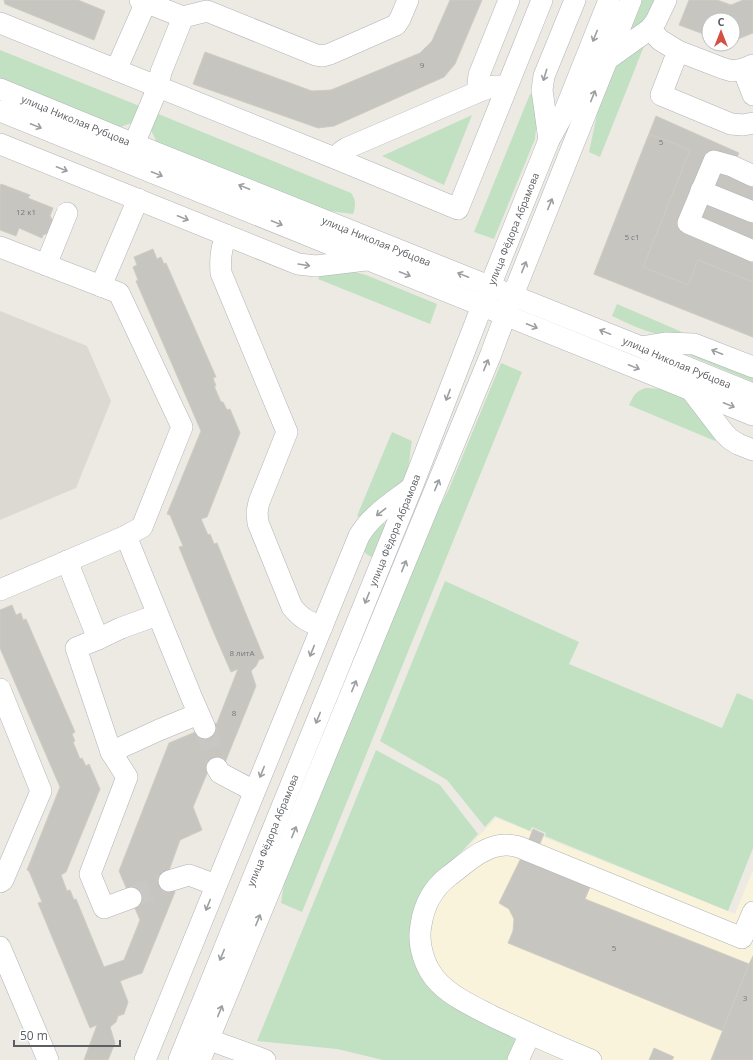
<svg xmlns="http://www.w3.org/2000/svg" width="753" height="1060" font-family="'Open Sans',sans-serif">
<rect width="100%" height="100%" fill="#eceae3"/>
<polygon fill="#f9f3db" points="496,818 735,914 753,870 753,1060 561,1060 541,1052 434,989 427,890"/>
<polygon fill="#dbd9d1" points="0,311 87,346 111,401 76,488 0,520"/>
<g fill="#c2e1c3">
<polygon points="640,0 657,0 646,20 629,32"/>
<polygon points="646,41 600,157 589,152 598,110 614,70 618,64"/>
<polygon points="0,50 142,107 135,122 117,128 0,81"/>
<polygon points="530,94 533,95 537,120 535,139 494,239 474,232"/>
<path d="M156,113L351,193C356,200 356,205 353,214L321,210L158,145L150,128Z"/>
<polygon points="472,115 444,185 382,156"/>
<polygon points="343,272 355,272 366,275 437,304 430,324 318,279 320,275"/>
<path d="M617,304L682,332C674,333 665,335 657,334C643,331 625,322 612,316Z"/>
<polygon points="682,350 753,373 753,382 681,352"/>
<polygon points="501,363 522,372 302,912 281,903 286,870 414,556 449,489"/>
<path d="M645,388C654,388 663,389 671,391C691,397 704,421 716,437L715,441L629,405C634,395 635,392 645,388Z"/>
<path d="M392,432L412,441C410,451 410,462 407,472C401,490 374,506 359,517L357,516Z"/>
<path d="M383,523L385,524V526L372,557C351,549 374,531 383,523Z"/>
<polygon points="445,581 579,642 569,664 722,728 737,693 753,700 753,848 728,911 545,836 546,833 532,827 530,831 495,816 485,827 447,780 380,741"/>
<polygon points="376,750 440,785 478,834 427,889 413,949 517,1040 510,1060 383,1060 337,1049 257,1041"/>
</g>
<g fill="#c7c5c0" stroke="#d0ccc2">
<polygon points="4,0 78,0 105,11 94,40 5,4"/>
<polygon points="450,0 482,0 455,64 444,77 334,126 318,128 193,84 205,52 312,91 331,90 420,53 432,41"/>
<polygon points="689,0 717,0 731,5 743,0 753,0 753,33 733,41 733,20 709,20 709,36 679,25"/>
<polygon points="656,116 739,153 735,161 753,168 753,337 594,274"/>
<polygon points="649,134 690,150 643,267 688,285 698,260 753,282 753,337 594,274"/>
<polygon points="1,184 30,195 28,198 53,208 50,216 53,221 48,233 43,235 42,238 19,228 16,236 0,230 0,186"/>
<polygon points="153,249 157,259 161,257 164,264 166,263 216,377 213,378 216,386 214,386 221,402 223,402 227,410 230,409 240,433 207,517 201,519 208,535 210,534 214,544 217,543 264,658 259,660 256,666 251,671 256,686 224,765 208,771 193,807 202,830 180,840 167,876 175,892 142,973 120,981 128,1002 124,1014 118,1016 116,1022 110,1027 115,1043 108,1060 84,1060 97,1025 90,1028 38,903 42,902 29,871 27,870 60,787 0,648 0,610 12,605 16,615 21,613 23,620 26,619 75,732 72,734 75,741 73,742 80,759 82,758 86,766 89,764 100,789 66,872 61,875 67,891 70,890 74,900 76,899 104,967 124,960 140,920 119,871 169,743 217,723 238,669 231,672 214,633 179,547 183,546 170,515 167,514 201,431 136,281 138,280 133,267 137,265 134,257"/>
<polygon points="533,829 544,834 539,846 528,842"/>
<polygon points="521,858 590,887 585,899 749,964 723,1031 508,943 513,931 514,919 509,909 499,903"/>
<polygon points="753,956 753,1060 711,1060 749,964"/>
<polygon points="654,1048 674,1057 672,1060 649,1060"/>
</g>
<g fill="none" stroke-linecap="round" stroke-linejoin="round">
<g stroke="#c8c7c3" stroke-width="21" stroke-dasharray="21 10" stroke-linecap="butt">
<polyline points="205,728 217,768"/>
<polyline points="131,898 169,881"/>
</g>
<g stroke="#b0b3b7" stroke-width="22">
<g id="minor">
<polyline points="140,0 183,17 207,11 316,55 323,56 330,54 396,25 400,19 408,0"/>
<polyline points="0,23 337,159 458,209 542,0"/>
<polyline points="650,29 660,40 678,51 722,68 732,71 743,69 753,65"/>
<polyline points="678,51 661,95 731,124 743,125 753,123"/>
<polyline points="608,59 650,29 656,21 666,0"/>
<polyline points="743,69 753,95"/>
<polyline points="116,70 146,2"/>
<path id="s1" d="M0,89L134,144L641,347L674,362L753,394"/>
<polyline points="480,91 478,84 479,75 509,0"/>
<polyline points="0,111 753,415"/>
<polyline points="549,140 542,90 544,76 575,0"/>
<polyline points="0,144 298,264 316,266 366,260"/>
<polyline points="134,144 158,87 161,72 183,17"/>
<polyline points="337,159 341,152 347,148 480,91 494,86 500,86 506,87"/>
<polyline points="753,176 732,166 714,161 688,223 753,251"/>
<polyline points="701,191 753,212"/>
<path d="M226,235C221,249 220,258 221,273L287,432L259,502L257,512L258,523L292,607C302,619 307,621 322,627"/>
<polyline points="0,247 119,293 182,427 142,527 126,536 0,590"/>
<polyline points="46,265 67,213"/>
<polyline points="101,286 138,199"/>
<polyline points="641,347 665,343 694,344 753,367"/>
<polyline points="691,390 724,433 730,439 738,444 753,450"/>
<polyline points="126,536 191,696 205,728"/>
<polyline points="67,561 98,639"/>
<polyline points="0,689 41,791 3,880 0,882"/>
<polyline points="111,752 159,730 198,714"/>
<polyline points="217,768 220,773 254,791"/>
<polyline points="169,881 189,875 216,885"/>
<polyline points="131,898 104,908 90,874 127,777 111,752 76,648 98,639 121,628 157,615"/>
<polyline points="0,947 48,1060"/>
<polyline points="196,1035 265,1060"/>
<path d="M145,1060L359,536C371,515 393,502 411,488"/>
<path id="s2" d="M179,1060L412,487L482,306L549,140L564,113L609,0"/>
<polyline points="200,1060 491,354 513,295 631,0"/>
<polyline points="518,1060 530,1034"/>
<path d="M591,1060C559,1047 528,1033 496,1018C477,1008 455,999 439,983C425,969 417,945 421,925C424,905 433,888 449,876C465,864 485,844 507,845C511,845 515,846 519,847L742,938L753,912"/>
</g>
</g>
<use href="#minor" stroke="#fff" stroke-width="21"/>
</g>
<defs><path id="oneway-shaft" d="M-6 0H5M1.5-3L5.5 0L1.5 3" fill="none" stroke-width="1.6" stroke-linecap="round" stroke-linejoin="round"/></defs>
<g stroke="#9d9ea1">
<use href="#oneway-shaft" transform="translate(595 36) rotate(112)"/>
<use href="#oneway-shaft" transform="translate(545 75) rotate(107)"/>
<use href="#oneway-shaft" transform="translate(593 96) rotate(-68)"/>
<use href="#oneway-shaft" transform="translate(36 126) rotate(22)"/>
<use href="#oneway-shaft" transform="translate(62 169) rotate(22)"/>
<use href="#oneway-shaft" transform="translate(157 174) rotate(22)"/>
<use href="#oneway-shaft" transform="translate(244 187) rotate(-158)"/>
<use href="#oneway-shaft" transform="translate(550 204) rotate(-68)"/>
<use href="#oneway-shaft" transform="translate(183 218) rotate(22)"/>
<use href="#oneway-shaft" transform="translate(277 223) rotate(22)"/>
<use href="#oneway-shaft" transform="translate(304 265) rotate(9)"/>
<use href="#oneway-shaft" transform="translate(524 267) rotate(-68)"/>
<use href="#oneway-shaft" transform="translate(405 274) rotate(22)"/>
<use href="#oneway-shaft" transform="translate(463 275) rotate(-158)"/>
<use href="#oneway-shaft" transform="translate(532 326) rotate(22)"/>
<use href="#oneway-shaft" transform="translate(605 332) rotate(-158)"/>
<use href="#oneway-shaft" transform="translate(717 352) rotate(-158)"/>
<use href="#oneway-shaft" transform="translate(486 365) rotate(-68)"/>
<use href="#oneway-shaft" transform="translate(634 367) rotate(22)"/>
<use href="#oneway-shaft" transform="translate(448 395) rotate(111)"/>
<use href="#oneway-shaft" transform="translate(729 405) rotate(22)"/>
<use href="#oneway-shaft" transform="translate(437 485) rotate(-68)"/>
<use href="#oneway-shaft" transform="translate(381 512) rotate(142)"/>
<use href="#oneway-shaft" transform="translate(404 566) rotate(-68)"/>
<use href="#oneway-shaft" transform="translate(367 598) rotate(112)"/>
<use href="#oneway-shaft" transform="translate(312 651) rotate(112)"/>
<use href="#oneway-shaft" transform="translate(354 686) rotate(-68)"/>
<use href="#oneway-shaft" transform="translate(318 718) rotate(112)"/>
<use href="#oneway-shaft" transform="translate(262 772) rotate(112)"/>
<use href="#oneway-shaft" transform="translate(294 832) rotate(-68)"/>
<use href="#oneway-shaft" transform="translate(208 905) rotate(112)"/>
<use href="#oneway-shaft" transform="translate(258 920) rotate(-68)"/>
<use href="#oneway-shaft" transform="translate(222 955) rotate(112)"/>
<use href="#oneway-shaft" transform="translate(220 1011) rotate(-68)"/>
</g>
<g text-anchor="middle" stroke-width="3" stroke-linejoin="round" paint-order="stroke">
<g font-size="8" fill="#76787a">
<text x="422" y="68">9</text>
<text x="661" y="145">5</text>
<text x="26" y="215">12 к1</text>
<text x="632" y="240">5 с1</text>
<text x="242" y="656">8 литА</text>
<text x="234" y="716">8</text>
<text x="614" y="951">5</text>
<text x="745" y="1001">3</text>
</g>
<g font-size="10" fill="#5b5e62" stroke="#fff">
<text dy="4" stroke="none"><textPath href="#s1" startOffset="82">улица Николая Рубцова</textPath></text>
<text dy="4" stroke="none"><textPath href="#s2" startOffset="896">улица Фёдора Абрамова</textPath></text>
<text dy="4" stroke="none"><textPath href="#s1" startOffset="406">улица Николая Рубцова</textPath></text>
<text dy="4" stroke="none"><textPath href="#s1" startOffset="730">улица Николая Рубцова</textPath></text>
<text dy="4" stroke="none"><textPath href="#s2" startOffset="572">улица Фёдора Абрамова</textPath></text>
<text dy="4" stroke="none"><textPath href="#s2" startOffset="248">улица Фёдора Абрамова</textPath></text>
</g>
</g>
<g transform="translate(721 32)"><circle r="19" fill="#ffffff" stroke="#bdbfc0"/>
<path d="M0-3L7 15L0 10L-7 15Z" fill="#d35042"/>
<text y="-6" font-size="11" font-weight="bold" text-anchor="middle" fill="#5b5e62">С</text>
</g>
<path d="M14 1040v6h106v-6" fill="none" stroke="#5b5e62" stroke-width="2"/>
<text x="20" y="1040" font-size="12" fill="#5b5e62" stroke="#ffffff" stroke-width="3" paint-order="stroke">50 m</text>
</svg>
